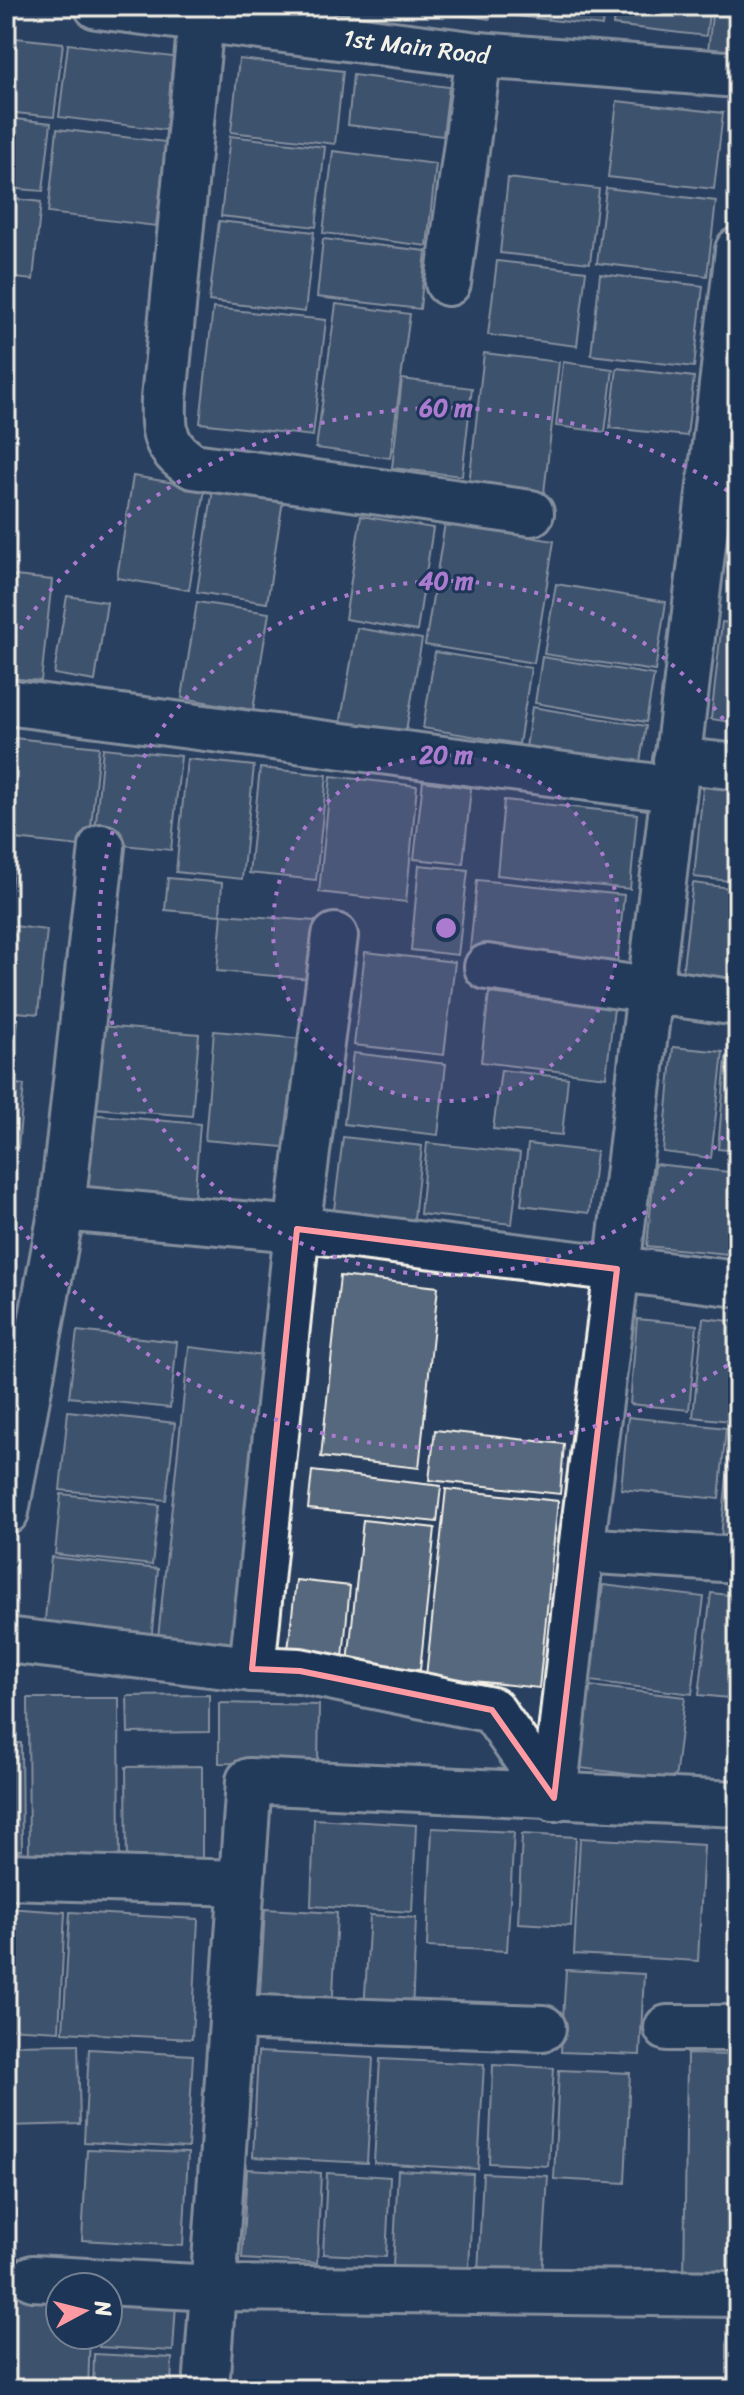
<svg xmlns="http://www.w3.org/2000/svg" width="744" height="2395" font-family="Sriracha,sans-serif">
<rect width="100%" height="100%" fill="#2a4060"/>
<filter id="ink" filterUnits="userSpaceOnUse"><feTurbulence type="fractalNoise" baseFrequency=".0125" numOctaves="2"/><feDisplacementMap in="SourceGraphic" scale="16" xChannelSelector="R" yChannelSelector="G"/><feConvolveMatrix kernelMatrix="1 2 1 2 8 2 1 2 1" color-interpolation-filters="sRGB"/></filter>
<g filter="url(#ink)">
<g fill="#56677d" stroke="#f4f1e8" stroke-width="2">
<polygon points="401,6 492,6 490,19 400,8"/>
<polygon points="501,6 604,6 602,26 500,14"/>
<polygon points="615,6 710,6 706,36 613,25"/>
<polygon points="713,6 738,6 738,54 708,51"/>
<polygon points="6,37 63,43 54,117 6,112"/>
<polygon points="68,44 173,57 166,130 59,117"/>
<polygon points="239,59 343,71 335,144 231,132"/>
<polygon points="353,75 449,87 443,136 348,125"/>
<polygon points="617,101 723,113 714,189 608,177"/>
<polygon points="6,118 51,123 43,191 6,188"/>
<polygon points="57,129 166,142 156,226 48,213"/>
<polygon points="230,136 325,147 316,227 221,216"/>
<polygon points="333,151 436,164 427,246 323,233"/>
<polygon points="508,178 599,189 590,263 500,253"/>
<polygon points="606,188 716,201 707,276 597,263"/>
<polygon points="6,198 41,202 33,280 6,277"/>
<polygon points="219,221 314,232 305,312 209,301"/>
<polygon points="323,239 426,251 420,309 317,297"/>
<polygon points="497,261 586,271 577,346 488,335"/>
<polygon points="600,274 703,286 694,367 591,355"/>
<polygon points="336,304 410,314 390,458 316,448"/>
<polygon points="213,308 326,320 313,436 200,423"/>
<polygon points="484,353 559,362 544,493 469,484"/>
<polygon points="563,362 613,369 605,432 556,426"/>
<polygon points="617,368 694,377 687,436 610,428"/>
<polygon points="402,379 472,388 462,476 392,468"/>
<polygon points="133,476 205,488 189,590 117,578"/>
<polygon points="213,489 283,500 267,603 197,592"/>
<polygon points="361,516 433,528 417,631 345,619"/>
<polygon points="738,521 738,617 728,616"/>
<polygon points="445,523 554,541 534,663 425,645"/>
<polygon points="6,575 52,580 41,681 6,678"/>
<polygon points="556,584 666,602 655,671 544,654"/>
<polygon points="67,596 107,602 95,681 54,674"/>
<polygon points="197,602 269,613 253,710 182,698"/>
<polygon points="722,622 738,624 738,723 711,719"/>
<polygon points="357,628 422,639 404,742 339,731"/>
<polygon points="435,652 531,668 519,744 423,728"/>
<polygon points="542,657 654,675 646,722 535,703"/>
<polygon points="532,707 646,726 637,780 524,761"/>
<polygon points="14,738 99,747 89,847 6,838"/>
<polygon points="103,748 181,756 171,850 94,842"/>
<polygon points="187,759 254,766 242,879 176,872"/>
<polygon points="260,768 327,775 316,880 249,873"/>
<polygon points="331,776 417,786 406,902 319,892"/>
<polygon points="704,778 738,782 738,882 694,877"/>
<polygon points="423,781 471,788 463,864 414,859"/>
<polygon points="504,800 637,814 630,889 497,875"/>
<polygon points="6,844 15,845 9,911 6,910"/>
<polygon points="419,865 468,870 458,955 411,950"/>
<polygon points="168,878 222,883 220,915 165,910"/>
<polygon points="477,880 624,895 616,974 469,959"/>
<polygon points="693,883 738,889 736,991 681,984"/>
<polygon points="222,914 315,921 311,979 217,971"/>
<polygon points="6,925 47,930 38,1014 6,1011"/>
<polygon points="365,952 455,962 444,1055 354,1045"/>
<polygon points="489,993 614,1008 606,1077 481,1062"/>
<polygon points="6,1018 18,1019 12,1079 6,1078"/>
<polygon points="100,1026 199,1034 192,1116 94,1108"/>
<polygon points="214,1031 303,1039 294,1148 205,1140"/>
<polygon points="673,1047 723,1052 711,1158 663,1152"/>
<polygon points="353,1053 446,1064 438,1135 344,1124"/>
<polygon points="726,1058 738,1059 738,1151 718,1149"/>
<polygon points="501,1070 568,1078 562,1135 493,1129"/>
<polygon points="6,1083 24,1085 18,1148 6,1147"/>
<polygon points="87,1114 200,1124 194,1201 81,1191"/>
<polygon points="343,1137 422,1146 413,1228 333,1218"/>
<polygon points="427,1143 520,1153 512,1224 420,1214"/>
<polygon points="528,1144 596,1152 589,1213 521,1205"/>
<polygon points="655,1164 738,1173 738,1255 647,1246"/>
<polygon points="340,1276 438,1287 419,1468 321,1457"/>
<polygon points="703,1318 738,1322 730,1421 693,1417"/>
<polygon points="637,1319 697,1325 689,1410 630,1404"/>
<polygon points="77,1331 177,1342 170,1408 69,1397"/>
<polygon points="189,1347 273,1357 241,1655 157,1647"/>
<polygon points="68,1411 175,1423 166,1500 60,1490"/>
<polygon points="628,1417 726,1428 719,1499 621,1489"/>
<polygon points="435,1430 564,1444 560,1494 429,1480"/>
<polygon points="730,1445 738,1446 738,1538 721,1537"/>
<polygon points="312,1471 441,1486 437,1522 308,1509"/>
<polygon points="446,1489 558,1501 539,1688 426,1676"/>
<polygon points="61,1494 159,1505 152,1565 55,1554"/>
<polygon points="363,1520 435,1528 420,1670 348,1663"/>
<polygon points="51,1557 158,1569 151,1642 44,1630"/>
<polygon points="296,1580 350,1586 343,1657 288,1650"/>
<polygon points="603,1585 704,1597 692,1694 590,1681"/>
<polygon points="711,1593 738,1596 738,1699 699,1695"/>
<polygon points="590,1686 685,1697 675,1780 580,1768"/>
<polygon points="209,1695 209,1732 128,1733 127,1696"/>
<polygon points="28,1698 119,1698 120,1869 29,1870"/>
<polygon points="219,1703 319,1705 318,1764 219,1763"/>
<polygon points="6,1743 21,1743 22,1850 6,1850"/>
<polygon points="202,1766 202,1873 127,1873 126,1767"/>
<polygon points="314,1819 416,1825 412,1912 311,1906"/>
<polygon points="432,1828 514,1832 507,1951 427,1947"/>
<polygon points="522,1834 576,1837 571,1926 518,1923"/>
<polygon points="580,1838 704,1845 698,1961 574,1954"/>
<polygon points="6,1908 65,1912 59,2031 6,2028"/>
<polygon points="265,1909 337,1913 332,2014 259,2010"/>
<polygon points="70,1912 198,1919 192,2039 63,2032"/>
<polygon points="370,1915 416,1918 412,2013 364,2010"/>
<polygon points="566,1970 644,1974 640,2055 561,2052"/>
<polygon points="78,2044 80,2124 6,2126 6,2045"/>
<polygon points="89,2049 193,2055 188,2148 84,2142"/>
<polygon points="258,2052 373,2058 367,2163 253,2157"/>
<polygon points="687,2054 738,2055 738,2282 684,2282"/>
<polygon points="380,2059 484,2064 478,2169 374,2163"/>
<polygon points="493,2065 554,2068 548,2166 489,2163"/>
<polygon points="559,2070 630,2073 625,2183 554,2179"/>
<polygon points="87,2149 188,2153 183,2246 82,2240"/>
<polygon points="247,2169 321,2173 317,2263 242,2259"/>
<polygon points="398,2170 473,2174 469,2271 393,2267"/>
<polygon points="327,2173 390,2177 386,2257 323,2254"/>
<polygon points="483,2173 548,2176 542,2277 478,2273"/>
<polygon points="9,2290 60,2292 60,2335 90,2335 88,2389 6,2389"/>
<polygon points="108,2299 176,2303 173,2351 99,2347 100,2335 108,2335"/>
<polygon points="94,2354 172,2358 171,2389 93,2389"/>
</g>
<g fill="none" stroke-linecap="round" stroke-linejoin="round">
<g stroke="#f4f1e8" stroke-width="50">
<g id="street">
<path id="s1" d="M97,6L479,55L738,75"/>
<path d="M201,20L164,399C163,431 163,448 193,466L531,513"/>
<polyline points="448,283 479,55"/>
<polyline points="6,702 672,789"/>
<polyline points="676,760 738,767"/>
<polyline points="487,967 738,1003"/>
<polyline points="62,1208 102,847"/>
<polyline points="6,1512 62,1208 297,1229 738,1284"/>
<polyline points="581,1550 738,1560"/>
<polyline points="6,1640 252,1669 300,1671 492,1710 554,1798"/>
<polyline points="252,1669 297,1229 335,936"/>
<polyline points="554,1798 581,1550 617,1269 738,250"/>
<polyline points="6,1876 241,1883"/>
<polyline points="232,2017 543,2028"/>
<polyline points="667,2028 738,2028"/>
<polyline points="33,2278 213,2288 738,2294"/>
<polyline points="206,2389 249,1781 738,1804"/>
</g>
</g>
<use href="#street" stroke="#1d3557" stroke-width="44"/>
</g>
</g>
<path d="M0 0H744V2395H0ZM297,1229L617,1269L554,1798L492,1710L300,1671L252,1669Z" fill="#2a4060" fill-opacity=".55" fill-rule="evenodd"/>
<path fill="none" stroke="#ff9aa2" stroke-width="6" stroke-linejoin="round" d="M297,1229L617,1269L554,1798L492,1710L300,1671L252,1669Z"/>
<circle cx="446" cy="928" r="173" fill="#ab7bcf" fill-opacity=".12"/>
<g fill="none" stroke="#ab7bcf" stroke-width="4" stroke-dasharray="4 8">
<circle cx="446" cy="928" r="173"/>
<path d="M737 1117A347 347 0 1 1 737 739"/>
<path d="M737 1359A520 520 0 0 1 7 1207M7 649A520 520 0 0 1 737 497"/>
</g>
<g text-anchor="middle" stroke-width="6" stroke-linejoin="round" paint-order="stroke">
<g font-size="24" fill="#f4f1e8" stroke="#1d3557">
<text dy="8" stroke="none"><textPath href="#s1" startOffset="322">1st Main Road</textPath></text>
</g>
</g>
<circle cx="446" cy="928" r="12" fill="#ab7bcf" stroke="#1d3557" stroke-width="4"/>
<g font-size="24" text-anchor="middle" font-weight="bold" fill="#ab7bcf" stroke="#1d3557" stroke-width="6" stroke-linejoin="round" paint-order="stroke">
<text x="446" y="416">60 m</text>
<text x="446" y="589">40 m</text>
<text x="446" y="763">20 m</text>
</g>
<rect width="744" height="2395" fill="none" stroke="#1d3557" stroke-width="32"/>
<rect x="16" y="16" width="712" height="2363" fill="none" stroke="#f4f1e8" stroke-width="3" filter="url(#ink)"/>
<g transform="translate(84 2311) rotate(83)"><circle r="38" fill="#1d3557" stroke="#738091" stroke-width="2"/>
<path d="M0-6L14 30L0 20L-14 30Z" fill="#ff9aa2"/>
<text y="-12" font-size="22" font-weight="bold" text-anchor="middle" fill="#f4f1e8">N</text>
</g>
</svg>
